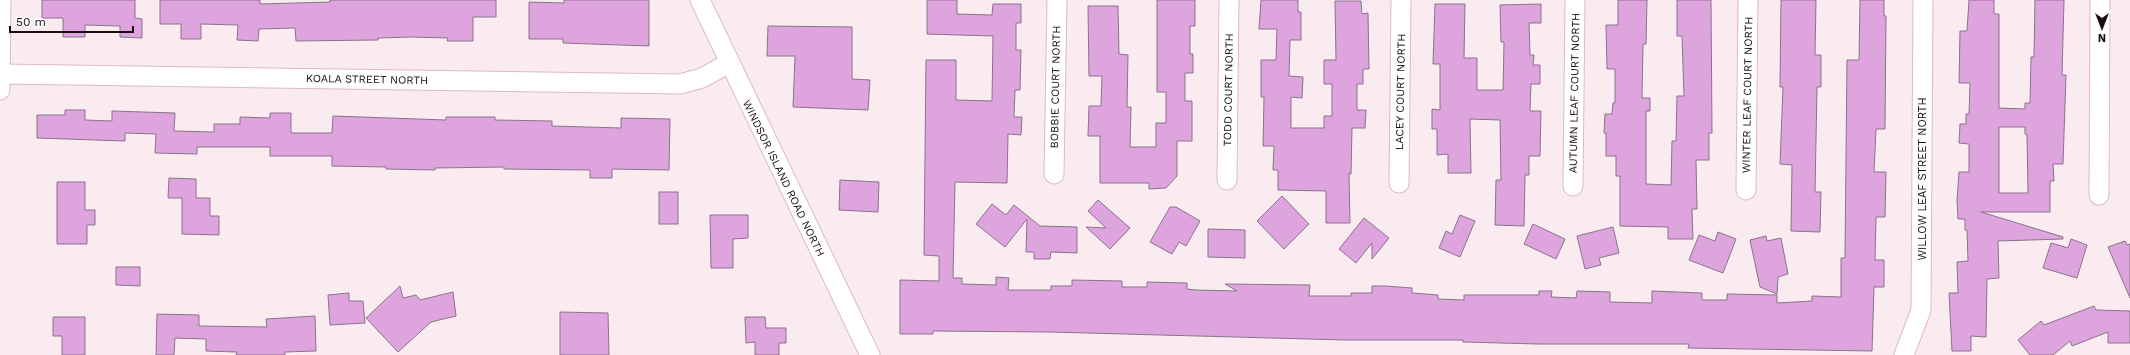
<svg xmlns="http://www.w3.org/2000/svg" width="2130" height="355" font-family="'Work Sans',sans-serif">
<rect width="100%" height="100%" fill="#faebf1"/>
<g fill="#dea4dd" stroke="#8b738b" fill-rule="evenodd">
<polygon points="42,0 135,0 135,18 142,19 142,38 120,37 120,26 85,25 85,37 63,37 63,18 42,18"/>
<polygon points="160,0 260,0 260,4 330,2 330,0 496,0 496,17 473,17 473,41 447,41 448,38 411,37 378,38 378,40 296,41 295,28 259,29 258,41 237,40 238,25 201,24 201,39 181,39 181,24 160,24"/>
<polygon points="564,0 649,0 649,46 563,43 563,39 529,39 529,2 564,3"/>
<polygon points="927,0 957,0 957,14 992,15 993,4 1021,4 1021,23 1016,23 1016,50 1021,50 1020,90 1015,90 1014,117 1022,117 1021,135 1008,134 1007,183 955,182 953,278 962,278 962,284 996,285 996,277 1009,278 1008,290 1051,290 1051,286 1072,286 1072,280 1122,281 1122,287 1147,287 1147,282 1187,283 1187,289 1196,290 1237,291 1225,284 1310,285 1309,296 1351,296 1351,293 1372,293 1372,286 1385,286 1412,288 1412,293 1438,295 1438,299 1464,300 1464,295 1539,295 1539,291 1552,291 1551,297 1576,298 1577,291 1610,292 1610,302 1652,303 1652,291 1702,293 1702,300 1727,300 1727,294 1777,295 1777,303 1812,301 1812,296 1841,297 1841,258 1845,258 1847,60 1859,60 1860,0 1884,0 1884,16 1886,16 1885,129 1876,129 1874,172 1886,172 1885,217 1876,217 1875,260 1884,260 1884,287 1874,287 1872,351 1688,348 1689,344 1538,344 1463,342 1463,340 1345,340 1050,332 933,331 933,334 900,334 900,280 939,281 939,256 924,255 926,60 956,60 956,100 992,101 993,36 927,34"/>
<polygon points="1157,0 1195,0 1195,26 1190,26 1190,54 1193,54 1193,73 1185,73 1185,101 1192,101 1192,141 1177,141 1177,176 1166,188 1149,189 1149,183 1100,183 1100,136 1088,136 1089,106 1101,106 1102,76 1089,76 1088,6 1118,6 1119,54 1128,55 1127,107 1131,107 1130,147 1156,147 1156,123 1166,123 1166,92 1157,92"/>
<polygon points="1261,0 1298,0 1298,12 1301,12 1301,40 1290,40 1289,76 1303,77 1302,98 1291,97 1291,128 1324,128 1324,116 1332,116 1332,84 1324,84 1324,60 1336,60 1335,1 1361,1 1362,14 1368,13 1369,69 1363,69 1363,84 1357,84 1357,110 1366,110 1365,128 1352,128 1351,174 1349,173 1350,223 1326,223 1326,191 1278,190 1278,170 1273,170 1274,146 1263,146 1264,97 1261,97 1261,60 1276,60 1277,29 1259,29"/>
<polygon points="1618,0 1647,0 1646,44 1643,44 1642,98 1650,98 1650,111 1646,111 1646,184 1671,185 1672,141 1676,141 1677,96 1684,96 1682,36 1677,36 1677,0 1711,0 1712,133 1709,133 1709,160 1696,160 1697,209 1692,209 1693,239 1668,239 1668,227 1620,226 1620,176 1616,176 1616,156 1606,156 1606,133 1604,133 1605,114 1612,114 1613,103 1615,103 1615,69 1607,69 1606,25 1618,25"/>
<polygon points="1781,0 1816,0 1815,55 1821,55 1821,87 1817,87 1815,192 1821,192 1820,232 1791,231 1792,165 1780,164 1783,87 1780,87"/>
<path d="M1969,0H1994V14H1999V108L2025,109V103H2030L2031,57H2034L2035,0H2064L2062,75H2066L2063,164H2053L2054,181H2050V212H1981L2063,237V239L1998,241L1999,278L1987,279L1986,337L1971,336V351H1952L1949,293H1958L1957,262L1968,261L1967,230H1965V219H1958L1957,200L1959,172H1969V144L1959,143L1960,124H1966V114H1969L1970,83H1959L1960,31H1967ZM1999,127H2025V134H2027L2028,193H1999Z"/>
<polygon points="1435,4 1465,4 1464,58 1477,58 1477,90 1503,90 1504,42 1501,42 1500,5 1541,4 1541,23 1529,23 1530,55 1534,55 1533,65 1540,65 1540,84 1531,84 1530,111 1541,111 1540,156 1529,156 1529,175 1525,175 1524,226 1495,225 1496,180 1501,180 1500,120 1470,119 1471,173 1448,173 1448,154 1437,155 1437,129 1432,129 1432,109 1440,110 1440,64 1433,64"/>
<polygon points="768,26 852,27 852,79 870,80 868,110 793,107 795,56 767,56"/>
<polygon points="65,110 85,110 85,120 112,121 112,111 175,113 174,131 214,132 214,124 240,124 240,117 270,118 270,113 291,113 291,133 332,133 333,116 446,120 446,117 495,117 495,120 552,121 552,126 621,128 621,118 670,119 669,170 612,169 612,178 590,178 590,170 504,169 504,167 435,168 435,170 386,169 386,167 332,166 332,156 270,156 270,147 197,147 197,154 155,153 156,134 125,133 125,141 37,138 37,115 65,115"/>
<polygon points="169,178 196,179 196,198 210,198 210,216 219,216 219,235 182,234 182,198 168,198"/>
<polygon points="840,180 879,182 878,212 839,210"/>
<polygon points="57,182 85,182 85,210 95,210 95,225 87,225 87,244 57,244"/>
<rect x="659" y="192" width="19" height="32"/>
<polygon points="1282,196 1309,224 1284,249 1257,221"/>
<polygon points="1098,200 1130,228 1110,249 1086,227 1106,228 1088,211"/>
<polygon points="992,204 1006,215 1014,205 1040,226 1077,227 1077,253 1051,252 1050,259 1034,259 1034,252 1026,252 1027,219 1005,247 976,224"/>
<polygon points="1170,207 1176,207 1200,221 1186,246 1179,242 1172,254 1150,242"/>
<polygon points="710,215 748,215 748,238 733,239 733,268 711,268"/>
<polygon points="1460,215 1475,221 1460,257 1439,248 1446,231 1452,234"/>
<polygon points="1364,218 1389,238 1372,259 1372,243 1356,263 1339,249"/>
<polygon points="1533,224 1565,239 1556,259 1524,244"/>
<polygon points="1613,227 1619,253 1599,258 1601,265 1585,269 1577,236"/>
<polygon points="1208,229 1245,230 1245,258 1208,257"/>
<polygon points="1718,232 1736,239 1723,273 1689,260 1699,235 1715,241"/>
<polygon points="1766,236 1767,241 1781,238 1788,274 1778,277 1777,294 1760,287 1750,240"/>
<polygon points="2071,239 2087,245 2077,278 2043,268 2051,243 2068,248"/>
<polygon points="2125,241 2127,245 2130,244 2130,298 2108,247"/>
<polygon points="116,267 140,267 140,286 116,285"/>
<polygon points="400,286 403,298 416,295 420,300 453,292 456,316 431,322 398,352 366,318"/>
<polygon points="349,293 349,301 363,301 365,323 330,325 328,295"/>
<polygon points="2094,306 2096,310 2130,311 2130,343 2108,343 2108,332 2072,346 2070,341 2053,355 2030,355 2018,340 2041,321 2044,325"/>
<polygon points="560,312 608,313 609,355 560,355"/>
<polygon points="157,314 199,315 199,326 267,327 266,319 315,316 316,351 285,352 285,355 236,355 237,352 206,351 206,339 175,338 174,355 156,355"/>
<polygon points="53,317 85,317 85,355 62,355 62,336 53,336"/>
<polygon points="745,317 765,317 766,328 786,328 786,343 779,343 779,355 755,355 755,342 746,343"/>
</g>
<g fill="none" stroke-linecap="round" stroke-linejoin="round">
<g stroke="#ddb9c9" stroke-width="21">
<g id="minor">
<polyline points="700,0 870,355"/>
<polyline points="0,74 680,84 702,78 729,63"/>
<polyline points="0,90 1,0"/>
<polyline points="1054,174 1057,0"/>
<polyline points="1227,180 1229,0"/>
<polyline points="1399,183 1401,0"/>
<polyline points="1573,186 1575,0"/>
<polyline points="1746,190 1748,0"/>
<polyline points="2099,195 2100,0"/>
<polyline points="1904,355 1921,310 1923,0"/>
</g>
</g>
<use href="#minor" stroke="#fff" stroke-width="19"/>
</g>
<g text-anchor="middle" stroke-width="3.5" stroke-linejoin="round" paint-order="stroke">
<g font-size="11" fill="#180c11" stroke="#fdfdfd">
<text transform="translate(367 79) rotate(1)" y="4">KOALA STREET NORTH</text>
<text transform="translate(1055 87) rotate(-89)" y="4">BOBBIE COURT NORTH</text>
<text transform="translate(1228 90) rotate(-89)" y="4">TODD COURT NORTH</text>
<text transform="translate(1400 92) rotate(-89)" y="4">LACEY COURT NORTH</text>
<text transform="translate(1574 93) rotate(-89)" y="4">AUTUMN LEAF COURT NORTH</text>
<text transform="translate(1747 95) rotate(-89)" y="4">WINTER LEAF COURT NORTH</text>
<text transform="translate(784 178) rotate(64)" y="4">WINDSOR ISLAND ROAD NORTH</text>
<text transform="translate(1922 179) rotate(-90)" y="4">WILLOW LEAF STREET NORTH</text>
</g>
</g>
<g transform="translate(2102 28) rotate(180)" stroke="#fdfdfd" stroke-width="3" paint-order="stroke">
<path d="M0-3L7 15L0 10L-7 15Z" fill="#180c11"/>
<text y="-6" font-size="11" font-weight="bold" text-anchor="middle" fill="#180c11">N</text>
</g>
<path d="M10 26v6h123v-6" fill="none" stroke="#180c11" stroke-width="2"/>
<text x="16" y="26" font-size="12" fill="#180c11" stroke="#fdfdfd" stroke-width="3" paint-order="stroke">50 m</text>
</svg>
